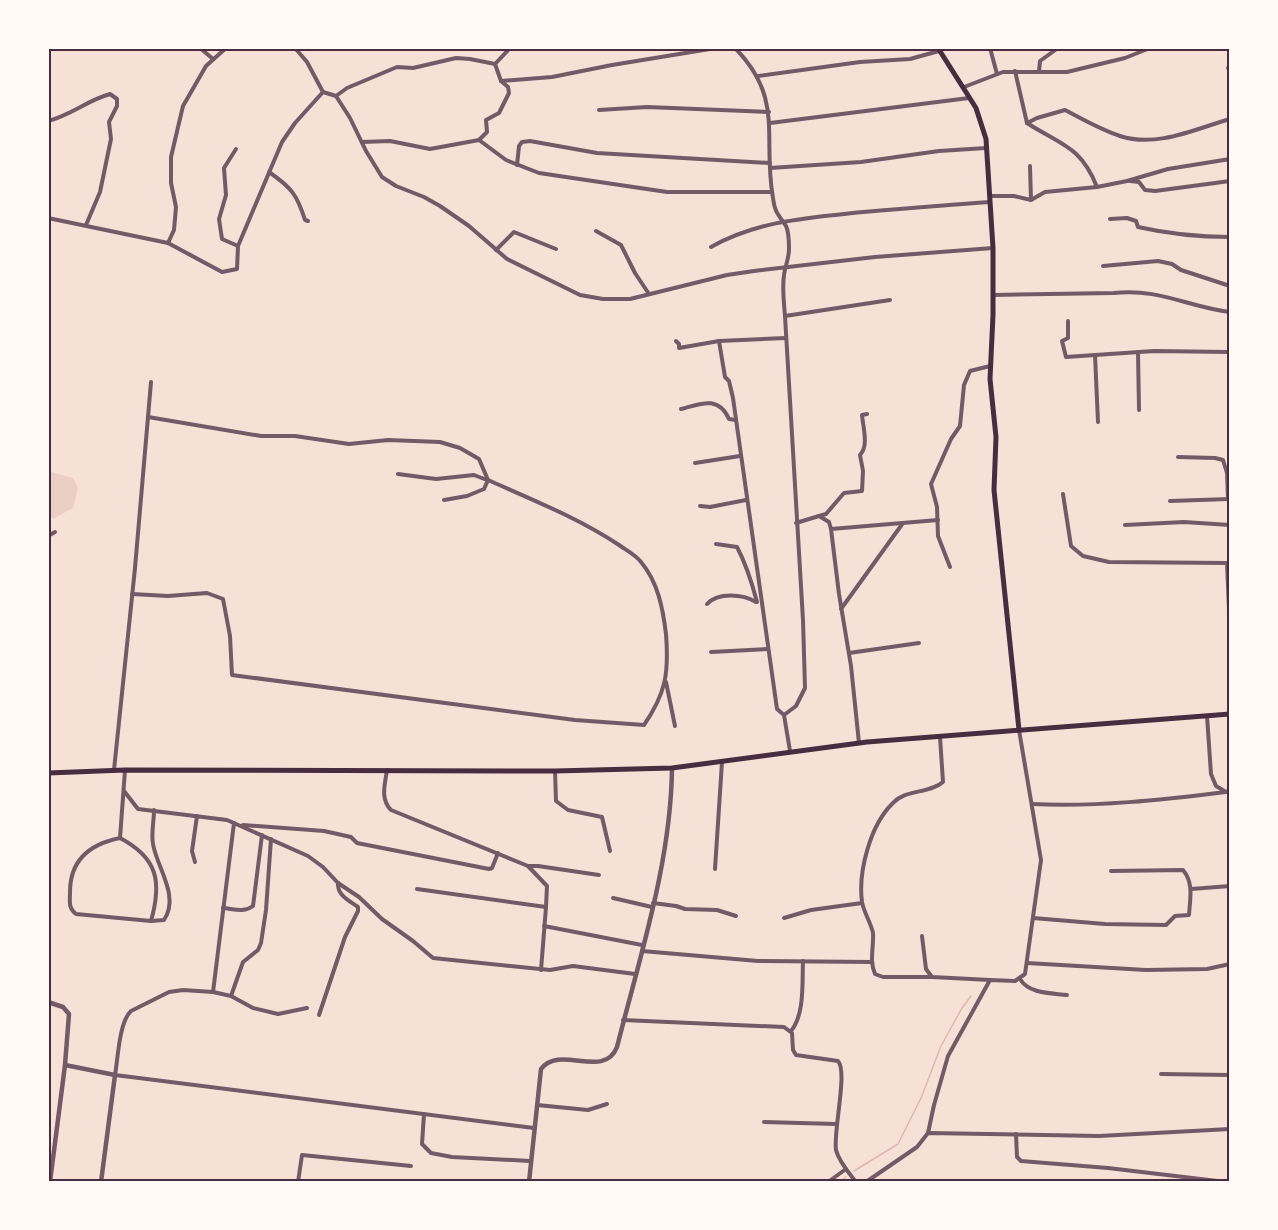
<svg xmlns="http://www.w3.org/2000/svg" width="1278" height="1230" font-family="'Open Sans',sans-serif">
<rect width="100%" height="100%" fill="#f7e1d7"/>
<polygon fill="#ebcfc5" points="48,471 73,478 78,488 73,508 53,519 48,514"/>
<g fill="none" stroke-linecap="round" stroke-linejoin="round">
<g stroke="#dcb8b0" stroke-width="1.5">
<polyline points="854,1171 898,1144 921,1098 941,1046 962,1008 971,996"/>
<polyline points="840,1182 846,1177"/>
</g>
<g stroke="#755966" stroke-width="4">
<polyline points="200,48 213,59"/>
<polyline points="295,48 307,62 323,92 336,96 350,118 366,151 382,177 396,186 424,197 440,206 469,226 507,259 580,295 603,299 630,299 727,275 754,271 875,257 993,248"/>
<path d="M735,48C785,99 762,137 773,198C775,213 778,214 786,226C789,232 789,242 789,249C789,259 785,266 784,275C782,288 784,303 785,316L803,620L805,688L796,706L784,715L790,751"/>
<polyline points="990,48 997,74"/>
<polyline points="495,64 510,48"/>
<polyline points="1228,68 1230,68"/>
<path d="M1015,71L1027,123C1061,145 1081,146 1097,187"/>
<polyline points="1039,71 1040,61 1058,48"/>
<polyline points="758,76 860,62 910,59 939,51"/>
<polyline points="501,81 552,77 612,65 716,48"/>
<polyline points="964,87 1003,72 1067,72 1125,58 1150,48"/>
<polyline points="336,96 347,88 397,67 413,68 456,58 470,59 495,64 501,81 508,87 509,93 499,113 486,120 487,132 479,140 506,160 539,173 667,192 772,192"/>
<polyline points="599,110 647,107 769,112"/>
<path d="M48,121C71,115 88,100 110,94L117,99V106L109,122L111,139L100,192L86,225"/>
<polyline points="770,123 969,98"/>
<path d="M1027,123L1037,118L1065,110C1082,119 1101,130 1120,136C1157,148 1195,129 1230,119"/>
<polyline points="362,142 390,141 430,149 479,140"/>
<polyline points="236,149 224,168 226,195 219,219 222,239 238,246"/>
<polyline points="517,165 519,146 522,142 530,141 597,153 770,163"/>
<polyline points="1030,166 1031,200"/>
<polyline points="770,168 861,162 939,151 986,148"/>
<path d="M269,172C292,188 297,195 305,220L308,221"/>
<polyline points="1130,181 1139,182 1145,190 1155,191 1230,181"/>
<polyline points="991,196 1014,196 1031,200 1045,192 1097,187 1127,181 1168,169 1230,159"/>
<polyline points="48,218 168,243 222,272 237,269 238,246 282,142 295,123 323,92"/>
<path d="M1110,219L1127,218L1136,221L1138,227C1169,234 1199,237 1230,237"/>
<polyline points="596,231 621,245 635,273 649,294"/>
<polyline points="168,243 174,230 176,207 171,183 171,157 183,106 206,66 226,48"/>
<path d="M711,247C755,222 804,218 853,213C899,209 944,205 990,202"/>
<polyline points="496,250 514,232 556,249"/>
<polyline points="1103,266 1158,261 1172,264 1181,270 1230,286"/>
<path d="M993,295L1114,293C1159,288 1188,307 1230,312"/>
<polyline points="785,316 890,300"/>
<polyline points="1068,321 1068,338 1062,341 1066,357 1154,351 1230,352"/>
<polyline points="676,341 679,344 679,348 719,341 786,338"/>
<polyline points="719,341 725,377 729,381 733,398 777,709 784,715"/>
<polyline points="1138,352 1139,410"/>
<polyline points="1095,355 1098,422"/>
<path d="M681,409C700,404 718,395 729,419L736,420"/>
<polyline points="148,417 261,436 295,436 349,444 388,440 440,442 460,448 479,459 488,480"/>
<polyline points="1178,457 1215,458 1223,460 1227,473 1228,499"/>
<polyline points="695,463 740,456"/>
<polyline points="398,474 436,479 474,475 487,480"/>
<polyline points="1063,494 1071,546 1083,556 1109,562 1227,563"/>
<polyline points="1170,501 1229,499"/>
<polyline points="700,506 710,507 746,500"/>
<path d="M819,516L826,514L844,493L862,491L863,471L860,455C869,446 863,427 862,415L867,414"/>
<polyline points="796,523 819,516 829,522 831,529"/>
<polyline points="1125,525 1184,522 1230,525"/>
<polyline points="48,536 55,532"/>
<path d="M716,544L737,547C746,564 752,583 757,602"/>
<polyline points="1230,562 1227,563 1230,633"/>
<polyline points="950,567 938,536 937,507 931,484 951,439 960,426 964,385 970,371 990,366"/>
<path d="M132,594L168,596L207,593L223,599L230,636L232,675L575,720L644,725C666,693 669,673 666,634C663,609 658,582 641,562C636,555 626,550 619,545C578,518 533,500 488,480L484,489L467,496L444,500"/>
<path d="M707,604C718,592 743,594 756,602"/>
<polyline points="841,609 903,523"/>
<polyline points="711,652 768,649"/>
<polyline points="849,653 919,643"/>
<polyline points="666,682 675,726"/>
<polyline points="1207,716 1211,774 1216,786 1226,792 1230,790"/>
<polyline points="859,743 851,666 839,594 831,529 938,520"/>
<polyline points="114,770 135,568 151,382"/>
<path d="M387,770C385,784 380,799 391,810L528,866L547,886L546,907"/>
<polyline points="555,771 556,801 568,810 602,817 610,851"/>
<polyline points="124,791 138,809 227,820 308,856 323,867 338,883 359,897 382,919 413,941 433,958 550,970 573,966 635,974"/>
<path d="M1032,804C1097,807 1161,800 1226,792"/>
<polyline points="243,825 324,831 351,837 357,843 489,869 492,868 498,853"/>
<path d="M120,838C158,858 162,882 151,921L76,914C68,908 70,901 70,892C70,860 90,844 120,838Z"/>
<polyline points="120,838 125,770"/>
<polyline points="195,862 192,851 197,816"/>
<polyline points="528,866 538,866 599,875"/>
<polyline points="715,869 722,762"/>
<polyline points="417,889 546,907 541,970"/>
<polyline points="1191,889 1230,886"/>
<polyline points="613,898 652,907"/>
<polyline points="653,903 676,906 685,909 717,910 736,916"/>
<path d="M223,908C234,909 244,913 253,906L262,835"/>
<polyline points="784,918 811,910 862,903"/>
<path d="M1033,918L1105,924L1166,925L1175,916L1189,915C1190,899 1194,883 1183,870L1111,871"/>
<path d="M151,921L164,920C180,896 157,868 153,844C151,833 154,821 154,810"/>
<polyline points="544,926 642,945"/>
<polyline points="922,936 926,969 932,977 990,980"/>
<polyline points="642,951 758,961 872,962"/>
<polyline points="1027,963 1146,970 1207,969 1230,964"/>
<path d="M932,977H883L875,974C869,961 874,946 873,933C871,923 864,913 862,902C858,872 870,825 893,803C906,789 929,794 943,782L940,737"/>
<path d="M1020,979C1029,994 1051,993 1067,995"/>
<polyline points="213,992 234,823"/>
<polyline points="231,996 243,962 258,950 261,943 266,910 271,839"/>
<path d="M307,1008L278,1014L253,1008L231,996L213,992L183,990L169,992L131,1011C119,1022 118,1059 115,1075L534,1128"/>
<path d="M319,1015L345,937L358,911V907C348,900 337,895 338,883"/>
<path d="M623,1020L784,1027L792,1033L793,1050L796,1055L838,1061C848,1072 833,1131 836,1150C839,1162 849,1173 856,1182"/>
<path d="M791,1031C805,1014 802,982 803,961"/>
<polyline points="1161,1074 1230,1075"/>
<polyline points="537,1105 588,1110 607,1104"/>
<polyline points="424,1114 422,1144 431,1153 452,1157 530,1161"/>
<polyline points="764,1122 836,1124"/>
<polyline points="928,1133 934,1105 948,1056 990,980 1015,981 1025,974 1041,860 1019,730"/>
<polyline points="1016,1134 1017,1157 1021,1161 1108,1168 1226,1182"/>
<polyline points="298,1182 302,1155 411,1166"/>
<polyline points="828,1182 846,1169"/>
<polyline points="866,1182 917,1147 928,1133 1099,1136 1230,1129"/>
</g>
<g stroke="#755966" stroke-width="4.5">
<polyline points="48,1002 63,1007 69,1014 65,1065 50,1182"/>
<polyline points="65,1065 115,1075 101,1182"/>
<path d="M529,1182L541,1069C560,1044 604,1080 617,1047C640,956 671,862 672,768"/>
</g>
<polyline stroke="#4a2c40" stroke-width="5" points="938,48 976,108 986,139 993,248 993,315 990,379 996,437 994,490 1019,730"/>
<polyline stroke="#4a2c40" stroke-width="5" points="48,773 125,770 555,771 672,768 867,742 1230,714"/>
</g>
<rect width="1278" height="1230" fill="none" stroke="#fffaf5" stroke-width="99"/>
<rect x="50" y="50" width="1178" height="1130" fill="none" stroke="#4a2c40" stroke-width="2"/>
</svg>
